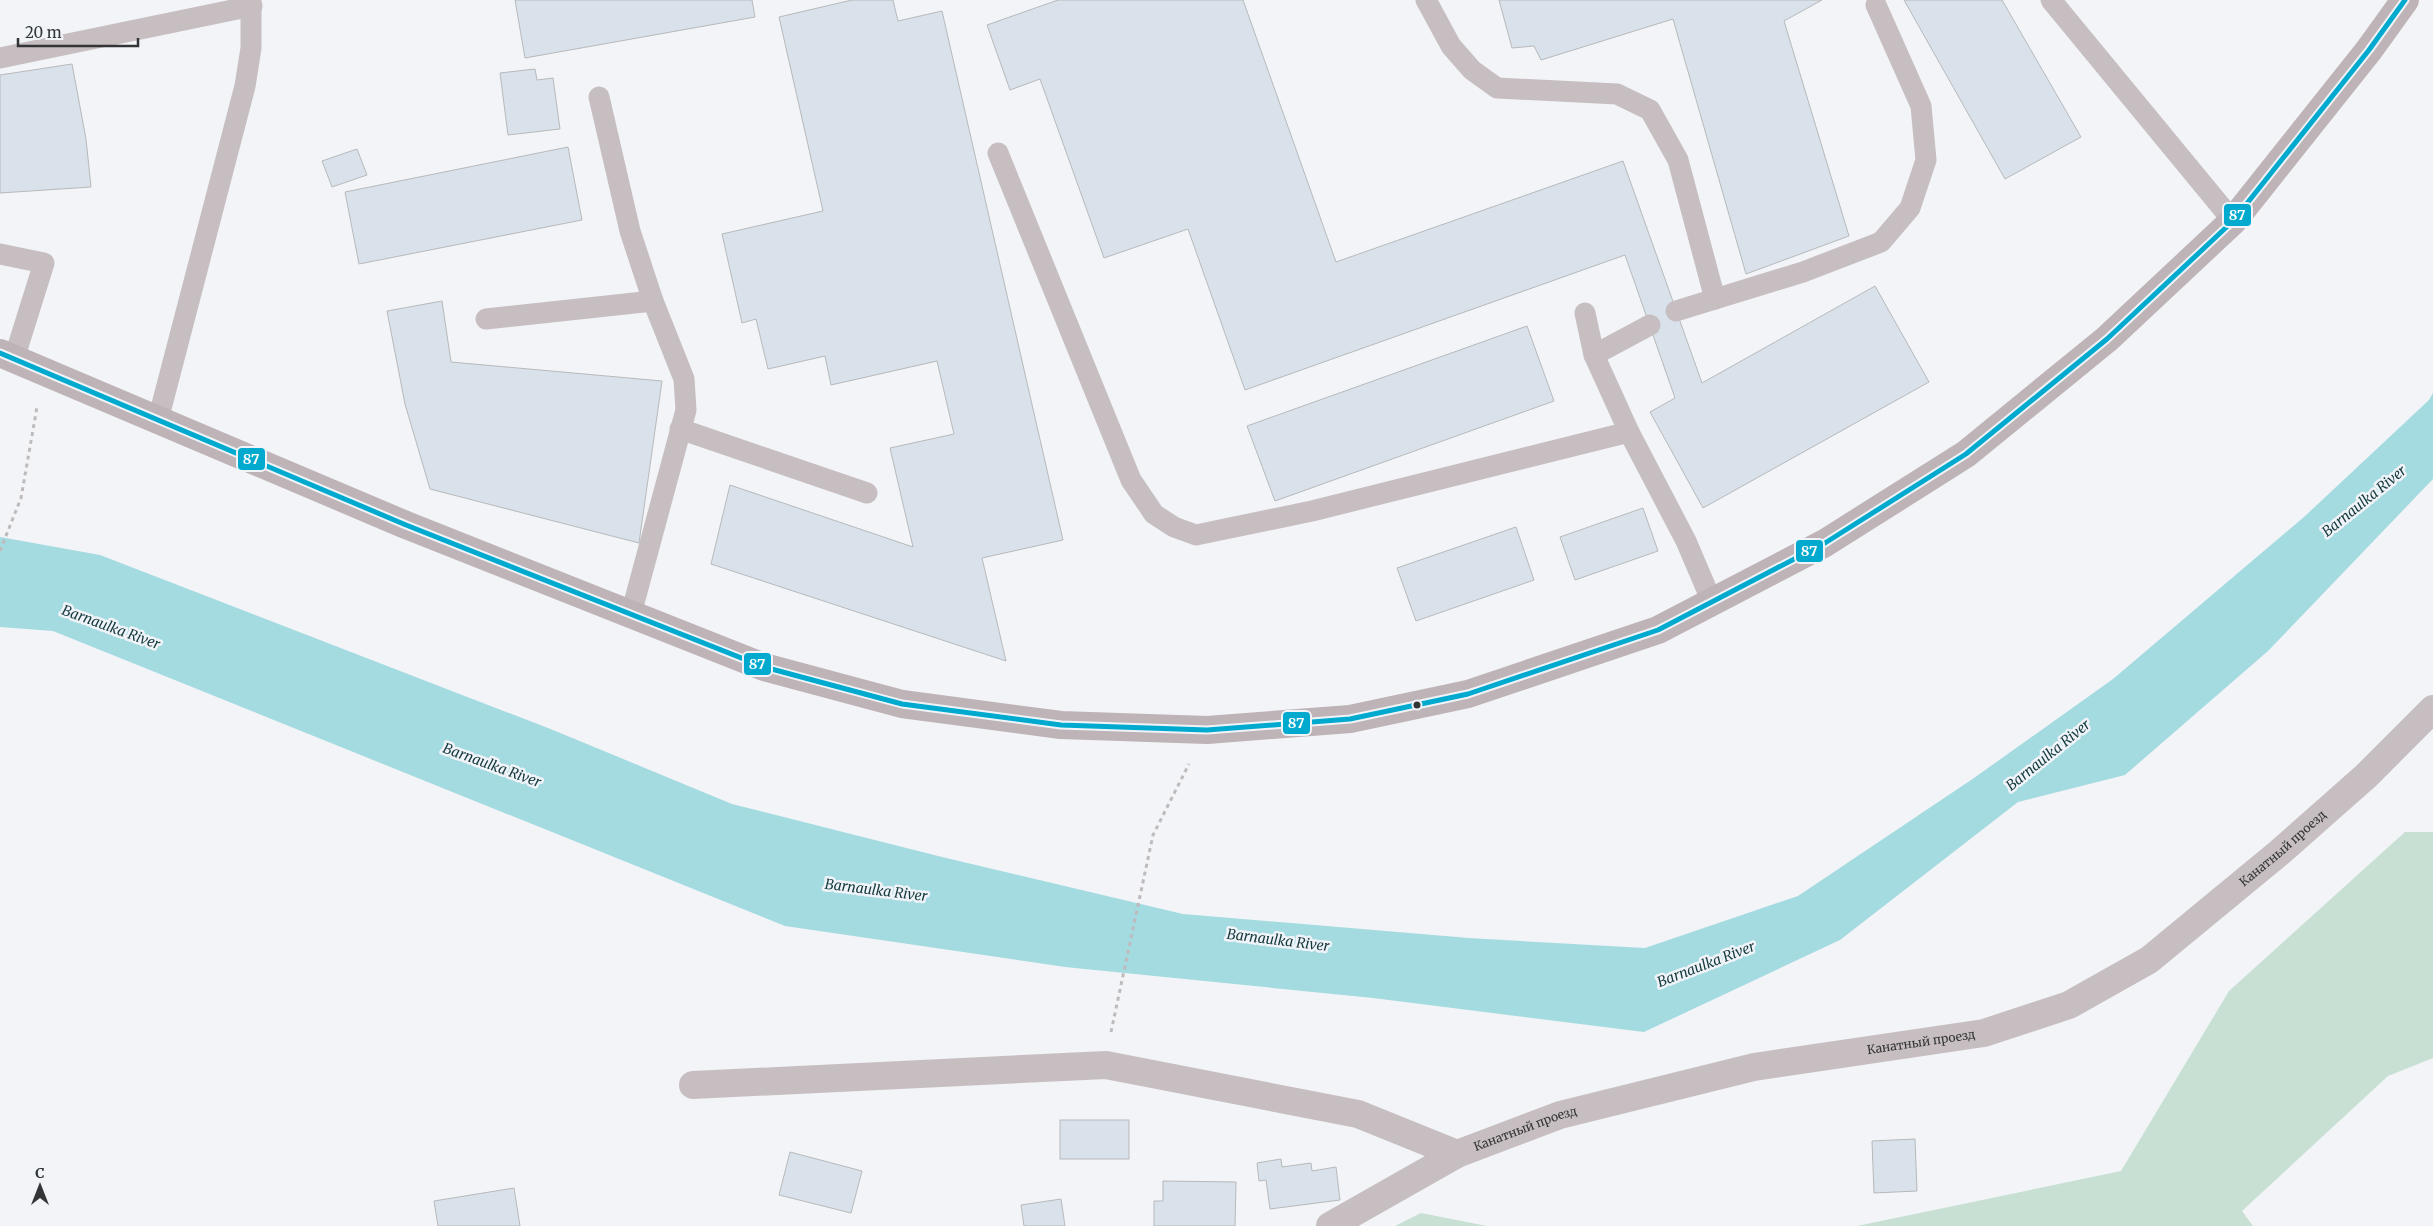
<svg xmlns="http://www.w3.org/2000/svg" width="2433" height="1226" font-family="Merriweather,serif">
<rect width="100%" height="100%" fill="#f2f4f7"/>
<g fill="#c7e0d3">
<polygon points="2405,832 2433,832 2433,1058 2388,1076 2242,1211 2253,1226 1857,1226 2121,1171 2229,991"/>
<polygon points="1421,1213 1487,1226 1395,1226"/>
</g>
<polygon fill="#a4dbe1" points="2433,393 2433,479 2268,651 2125,775 2018,802 1840,940 1644,1032 1373,998 1065,967 785,926 53,631 0,627 0,537 100,555 553,730 732,804 942,857 1183,914 1469,938 1645,948 1798,896 1974,778 2113,679 2304,517 2429,400"/>
<g fill="#d9e1eb" stroke="#b7b9ba">
<polygon points="515,0 752,0 755,17 525,58"/>
<polygon points="852,0 893,0 898,21 942,11 1063,540 982,558 1006,661 711,564 730,485 913,547 890,448 954,434 937,361 831,385 825,356 768,369 756,319 742,323 722,234 823,211 779,17"/>
<polygon points="1058,0 1243,0 1336,262 1623,161 1702,383 1875,286 1929,382 1703,508 1650,412 1675,398 1625,255 1245,390 1188,229 1104,258 1040,79 1010,90 987,25"/>
<polygon points="1499,0 1822,0 1784,21 1849,236 1746,274 1673,19 1541,60 1534,46 1512,48"/>
<polygon points="1904,0 2002,0 2081,137 2005,179"/>
<polygon points="72,64 86,139 91,187 0,193 0,75"/>
<polygon points="535,69 537,80 553,78 560,129 508,135 500,73"/>
<polygon points="568,147 582,220 359,264 345,192"/>
<polygon points="357,149 367,175 332,187 322,161"/>
<polygon points="442,301 451,362 662,381 639,543 430,489 405,404 387,311"/>
<polygon points="1527,326 1554,401 1275,501 1247,426"/>
<polygon points="1643,508 1658,551 1575,580 1560,537"/>
<polygon points="1516,527 1534,580 1416,621 1397,568"/>
<rect x="1060" y="1120" width="69" height="39"/>
<polygon points="1915,1139 1917,1191 1874,1193 1872,1141"/>
<polygon points="790,1152 862,1171 851,1213 779,1195"/>
<polygon points="1281,1159 1282,1167 1311,1163 1312,1171 1336,1167 1340,1200 1270,1209 1266,1180 1259,1181 1257,1163"/>
<polygon points="1163,1181 1236,1182 1235,1226 1154,1226 1154,1201 1163,1201"/>
<polygon points="514,1188 520,1226 438,1226 434,1201"/>
<polygon points="1061,1199 1065,1226 1024,1226 1021,1205"/>
</g>
<g fill="none" stroke-linecap="round" stroke-linejoin="round">
<g stroke="#bfbbbd" stroke-width="3" stroke-dasharray="4 4" stroke-linecap="butt">
<polyline points="0,551 21,498 37,407"/>
<polyline points="1111,1032 1153,835 1189,764"/>
</g>
<g stroke="#c7bec1" stroke-width="21">
<polyline points="1426,0 1451,46 1472,70 1497,88 1617,94 1650,110 1678,160 1715,299"/>
<polyline points="2051,0 2233,221"/>
<polyline points="0,58 252,6"/>
<polyline points="599,97 630,231 653,301 684,379 686,410 631,614"/>
<polyline points="998,153 1131,480 1154,514 1174,527 1196,535 1312,511 1629,432"/>
<polyline points="0,254 44,263 14,359"/>
<polyline points="1676,311 1803,272 1881,242 1910,208 1926,160 1921,106 1876,5"/>
<polyline points="1585,313 1594,355 1629,432 1686,541 1712,602"/>
<polyline points="486,319 653,301"/>
<polyline points="1594,355 1650,325"/>
<polyline points="158,420 245,86 251,48 251,0"/>
<polyline points="680,429 867,493"/>
</g>
<g stroke="#c7bec1" stroke-width="28">
<polyline points="693,1085 1106,1065 1358,1114 1457,1154"/>
<path id="s1" d="M1330,1226L1457,1154L1560,1115L1754,1067L1984,1033L2069,1005L2149,960L2280,852L2366,776L2433,709"/>
</g>
<polyline stroke="#beb3b6" stroke-width="28" points="0,353 406,525 764,667 902,704 1061,725 1207,730 1350,719 1468,694 1658,630 1825,543 1966,454 2107,339 2233,221 2369,50 2405,0"/>
<g stroke="#f0f4f9" stroke-width="9">
<polyline id="bus-1" points="0,353 406,525 764,667 902,704 1061,725 1207,730 1350,719 1468,694 1658,630 1825,543 1966,454 2107,339 2233,221 2369,50 2405,0"/>
</g>
<use href="#bus-1" stroke="#00a9ce" stroke-width="5"/>
</g>
<circle fill="#323435" stroke="#f0f4f9" stroke-width="2" cx="1417" cy="705" r="4.5"/>
<g text-anchor="middle" stroke-width="5" stroke-linejoin="round" paint-order="stroke">
<g font-size="12" fill="#323435" stroke="#f0f4f9">
<text dy="4" stroke="none"><textPath href="#s1" startOffset="1044">Канатный проезд</textPath></text>
<text dy="4" stroke="none"><textPath href="#s1" startOffset="625">Канатный проезд</textPath></text>
<text dy="4" stroke="none"><textPath href="#s1" startOffset="219">Канатный проезд</textPath></text>
</g>
<g font-size="14" font-style="italic" fill="#143a3d" stroke="#f0f4f9">
<text transform="translate(2364 501) rotate(-39)" y="5">Barnaulka River</text>
<text transform="translate(111 627) rotate(20)" y="5">Barnaulka River</text>
<text transform="translate(2048 755) rotate(-39)" y="5">Barnaulka River</text>
<text transform="translate(492 765) rotate(20)" y="5">Barnaulka River</text>
<text transform="translate(876 890) rotate(7)" y="5">Barnaulka River</text>
<text transform="translate(1278 940) rotate(7)" y="5">Barnaulka River</text>
<text transform="translate(1706 964) rotate(-21)" y="5">Barnaulka River</text>
</g>
</g>
<g stroke="#f0f4f9" stroke-width="2">
<rect x="2223" y="203" width="29" height="24" rx="5" fill="#00a9ce"/>
<rect x="237" y="447" width="29" height="24" rx="5" fill="#00a9ce"/>
<rect x="1795" y="539" width="29" height="24" rx="5" fill="#00a9ce"/>
<rect x="743" y="652" width="29" height="24" rx="5" fill="#00a9ce"/>
<rect x="1282" y="711" width="29" height="24" rx="5" fill="#00a9ce"/>
</g>
<g font-size="14" text-anchor="middle" font-weight="bold" fill="#fff">
<text x="2237" y="220">87</text>
<text x="251" y="464">87</text>
<text x="1809" y="556">87</text>
<text x="757" y="669">87</text>
<text x="1296" y="728">87</text>
</g>
<g transform="translate(40 1186)" stroke="#f0f4f9" stroke-width="4" paint-order="stroke">
<path d="M0-4L9 19L0 12L-9 19Z" fill="#323435"/>
<text y="-8" font-size="14" font-weight="bold" text-anchor="middle" fill="#323435">С</text>
</g>
<path d="M18 38v8h120v-8" fill="none" stroke="#323435" stroke-width="2.5"/>
<text x="25" y="38" font-size="15" fill="#323435" stroke="#f0f4f9" stroke-width="4" paint-order="stroke">20 m</text>
</svg>
